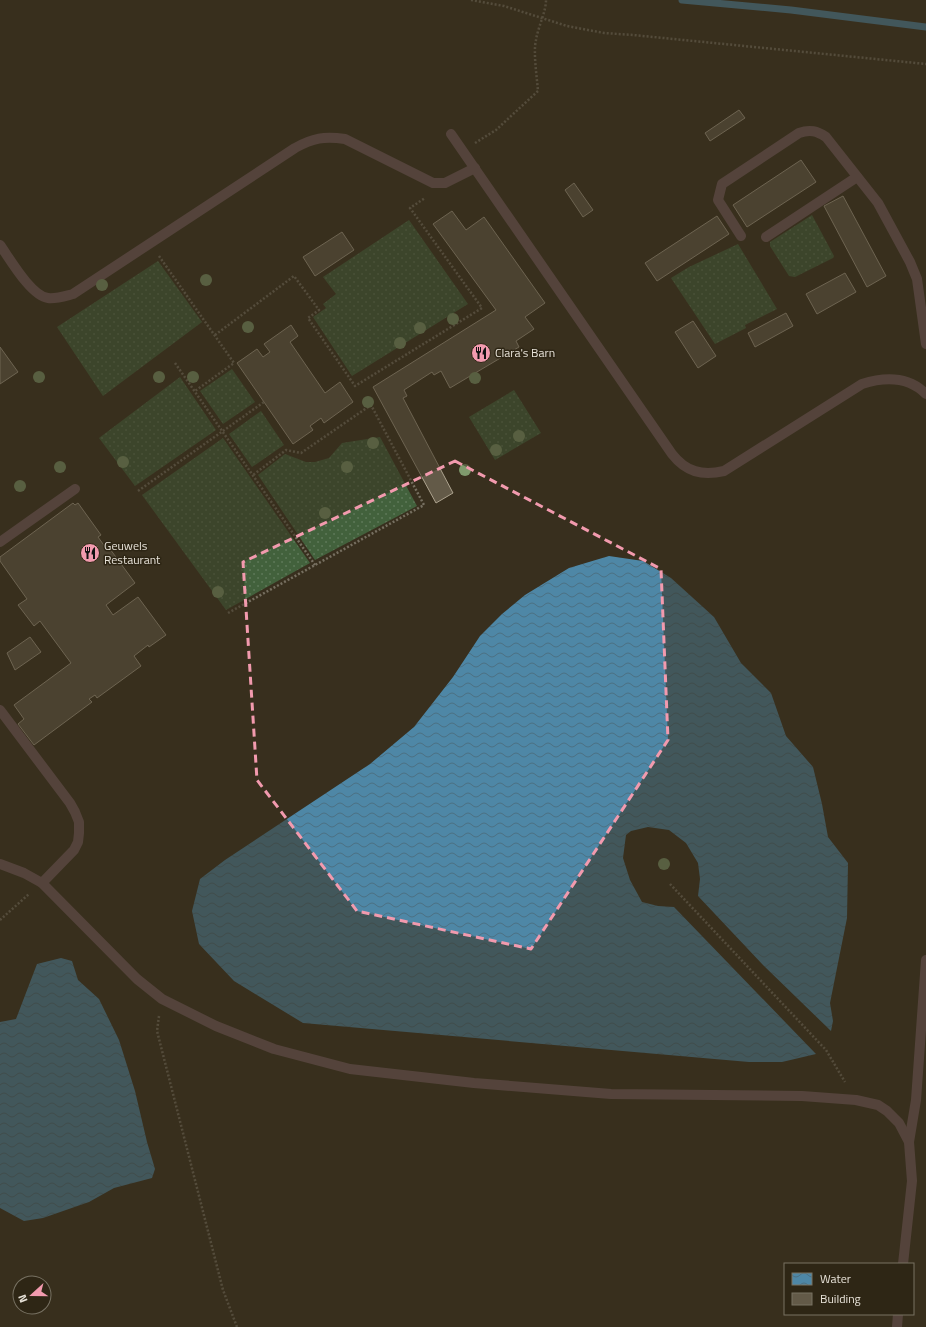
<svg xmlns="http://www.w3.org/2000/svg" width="926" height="1327" font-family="'Titillium Web',sans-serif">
<defs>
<pattern id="grass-dots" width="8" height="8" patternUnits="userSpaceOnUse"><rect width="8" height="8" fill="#42613c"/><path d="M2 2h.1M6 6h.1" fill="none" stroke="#5d7858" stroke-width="1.8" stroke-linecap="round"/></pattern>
<pattern id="water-waves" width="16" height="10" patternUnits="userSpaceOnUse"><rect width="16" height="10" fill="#4e87a6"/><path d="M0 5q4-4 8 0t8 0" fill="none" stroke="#4b7083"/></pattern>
</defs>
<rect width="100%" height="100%" fill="#382f1e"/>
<g fill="url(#grass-dots)">
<polygon points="812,215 834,256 833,258 795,277 789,276 770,246 770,242"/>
<polygon points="409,220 468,304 352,376 313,317 326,308 323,304 336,294 323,277"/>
<polygon points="738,244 777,309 745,325 746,328 715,344 671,278 689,267"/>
<polygon points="158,261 202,322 103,396 57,327"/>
<polygon points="232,369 255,402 223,424 200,391"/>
<polygon points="180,377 216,430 135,486 99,438"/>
<polygon points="514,390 541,433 495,460 469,417"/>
<polygon points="261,411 284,445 252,467 229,434"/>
<polygon points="380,437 417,506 315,560 258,475 285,454 306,462 315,462 329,458 342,443"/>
<polygon points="223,438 310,563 226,610 142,495"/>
</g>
<g fill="url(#water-waves)">
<polygon points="609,556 643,561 671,578 714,617 741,663 771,693 786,736 813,767 822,804 828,837 848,863 847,918 830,1003 833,1021 831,1031 763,965 698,896 700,879 698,863 686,843 669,830 648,827 631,831 626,835 623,858 630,880 642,902 658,906 674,907 816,1054 782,1062 749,1062 303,1023 234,981 199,944 192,911 200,879 225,860 370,764 414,727 453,677 480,636 502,614 525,595 569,568"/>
<polygon points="61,958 72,961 78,980 99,999 119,1040 135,1091 147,1142 155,1169 152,1178 114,1188 89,1202 43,1218 24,1221 0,1208 0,1022 16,1019 37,964"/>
</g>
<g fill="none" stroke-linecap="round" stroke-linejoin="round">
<polyline stroke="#4e87a6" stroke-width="7" points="682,0 791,10 926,27"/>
</g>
<g fill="#635a48" stroke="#ada38f">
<polygon points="739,110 745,118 710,141 705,133"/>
<polygon points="801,160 816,182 747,227 733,205"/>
<polygon points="574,183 593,210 583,217 565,190"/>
<polygon points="843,196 886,276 867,287 824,206"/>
<polygon points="452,211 466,230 484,217 545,303 525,317 534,329 516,341 519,347 450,388 441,371 434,375 432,372 404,390 407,396 403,398 453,493 436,503 373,387 496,310 433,224"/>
<polygon points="717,216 729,234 657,281 645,263"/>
<polygon points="342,232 354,250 315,276 303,257"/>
<polygon points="845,273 856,292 817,314 806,294"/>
<polygon points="786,313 793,326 755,347 748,333"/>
<polygon points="693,321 716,356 698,368 675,332"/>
<polygon points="291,325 298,336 290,342 325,393 340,382 353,402 324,423 321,418 310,426 313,430 293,444 237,363 257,349 263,357 270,352 264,344"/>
<polygon points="0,347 18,372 0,384"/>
<polygon points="73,503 75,505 78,503 101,535 98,537 108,551 110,549 135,583 106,605 113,615 138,597 166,635 149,647 148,645 134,656 141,666 97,698 95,695 89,699 92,702 34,745 18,724 24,719 14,705 71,663 40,621 34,626 18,605 27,599 0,561 0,557"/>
<polygon points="30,637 41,652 15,670 7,653"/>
</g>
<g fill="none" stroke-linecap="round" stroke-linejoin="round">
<g stroke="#766f60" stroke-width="2.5" stroke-dasharray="2 2" stroke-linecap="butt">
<polyline points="471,0 504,6 567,26 604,33 633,35 926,64"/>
<path d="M475,143L496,130L538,91C537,78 533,52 536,40C538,27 546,12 546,0"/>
<polyline points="159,256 234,363 195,391"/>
<polyline points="215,335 294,276 319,310 308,318 355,386 482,308 410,208 425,198"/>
<polyline points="175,363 315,565"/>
<polyline points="138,491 264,402"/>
<polyline points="228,613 424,505 371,405 301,453 286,450 253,475"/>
<polyline points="670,884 826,1050 845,1082"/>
<polyline points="0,920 29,894"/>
<polyline points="159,1016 157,1031 223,1290 237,1327"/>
</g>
<g stroke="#765c60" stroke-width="10">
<path d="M451,134L672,454C686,472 702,476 724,471L862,384C884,377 908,376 926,394"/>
<path d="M741,236L718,200L722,184L799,133C810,129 817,131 826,137L878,203L910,262L917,279L926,344"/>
<polyline points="766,237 857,177"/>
<path d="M0,245C10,259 31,296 48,298C56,299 65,296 73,294L295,148C313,138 324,136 345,139L433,183H445L475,168"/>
<polyline points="0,542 75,489"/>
<polyline points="0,710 70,803 75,812 79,822 79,833 78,842 74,850 42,883"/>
<polyline points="0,864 24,873 42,883 137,979 162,999 216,1026 274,1049 350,1069 474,1083 611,1094 802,1096 856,1100 878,1105 887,1111 899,1123 909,1142 912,1181 903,1264"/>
<polyline points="909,1142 916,1100 926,960"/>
<polyline points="897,1327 898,1314"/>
</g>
</g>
<g fill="#7f9a6d">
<circle cx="206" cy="280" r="6"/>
<circle cx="102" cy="285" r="6"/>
<circle cx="453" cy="319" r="6"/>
<circle cx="248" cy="327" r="6"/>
<circle cx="420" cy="328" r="6"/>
<circle cx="400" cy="343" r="6"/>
<circle cx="39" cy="377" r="6"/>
<circle cx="159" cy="377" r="6"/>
<circle cx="193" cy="377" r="6"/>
<circle cx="475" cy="378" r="6"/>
<circle cx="368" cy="402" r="6"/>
<circle cx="519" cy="436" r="6"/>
<circle cx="373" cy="443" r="6"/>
<circle cx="496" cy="450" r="6"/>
<circle cx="123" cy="462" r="6"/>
<circle cx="60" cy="467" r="6"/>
<circle cx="347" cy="467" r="6"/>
<circle cx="465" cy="470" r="6"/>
<circle cx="20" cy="486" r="6"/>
<circle cx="325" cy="513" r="6"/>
<circle cx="218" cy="592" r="6"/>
<circle cx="664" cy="864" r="6"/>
</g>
<path d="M0 0H926V1327H0ZM455,461L661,569L668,740L531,949L357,911L257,780L243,562Z" fill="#382f1e" fill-opacity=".55" fill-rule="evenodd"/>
<path fill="none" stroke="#f29aae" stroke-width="3" stroke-dasharray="8 5" stroke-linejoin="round" d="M455,461L661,569L668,740L531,949L357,911L257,780L243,562Z"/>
<defs>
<g id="restaurant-disc" transform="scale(1)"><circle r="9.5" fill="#f29aae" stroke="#2e2615"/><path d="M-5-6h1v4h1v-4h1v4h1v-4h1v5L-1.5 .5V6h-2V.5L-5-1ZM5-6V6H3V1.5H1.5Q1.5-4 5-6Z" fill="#111"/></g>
</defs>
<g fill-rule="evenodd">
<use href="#restaurant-disc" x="481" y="353"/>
<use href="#restaurant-disc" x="90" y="553"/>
</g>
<g text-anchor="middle" stroke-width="3" stroke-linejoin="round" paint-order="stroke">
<g font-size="12" fill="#e8e3d9" stroke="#2e2615" text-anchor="start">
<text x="495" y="357">Clara's Barn</text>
<text x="104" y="550">Geuwels<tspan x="104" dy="14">Restaurant</tspan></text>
</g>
</g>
<rect x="784" y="1263" width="130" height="52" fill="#2e2615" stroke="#787263"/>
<rect x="792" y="1273" width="20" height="12" fill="url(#water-waves)" stroke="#787263"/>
<text x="820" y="1283" font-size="12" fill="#e8e3d9">Water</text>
<rect x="792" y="1293" width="20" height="12" fill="#635a48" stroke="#787263"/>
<text x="820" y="1303" font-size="12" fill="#e8e3d9">Building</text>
<g transform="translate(32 1295) rotate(249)"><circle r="19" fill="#2e2615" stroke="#787263"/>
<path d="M0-3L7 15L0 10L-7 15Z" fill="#f29aae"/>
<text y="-6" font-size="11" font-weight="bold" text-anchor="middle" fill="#e8e3d9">N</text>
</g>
</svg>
